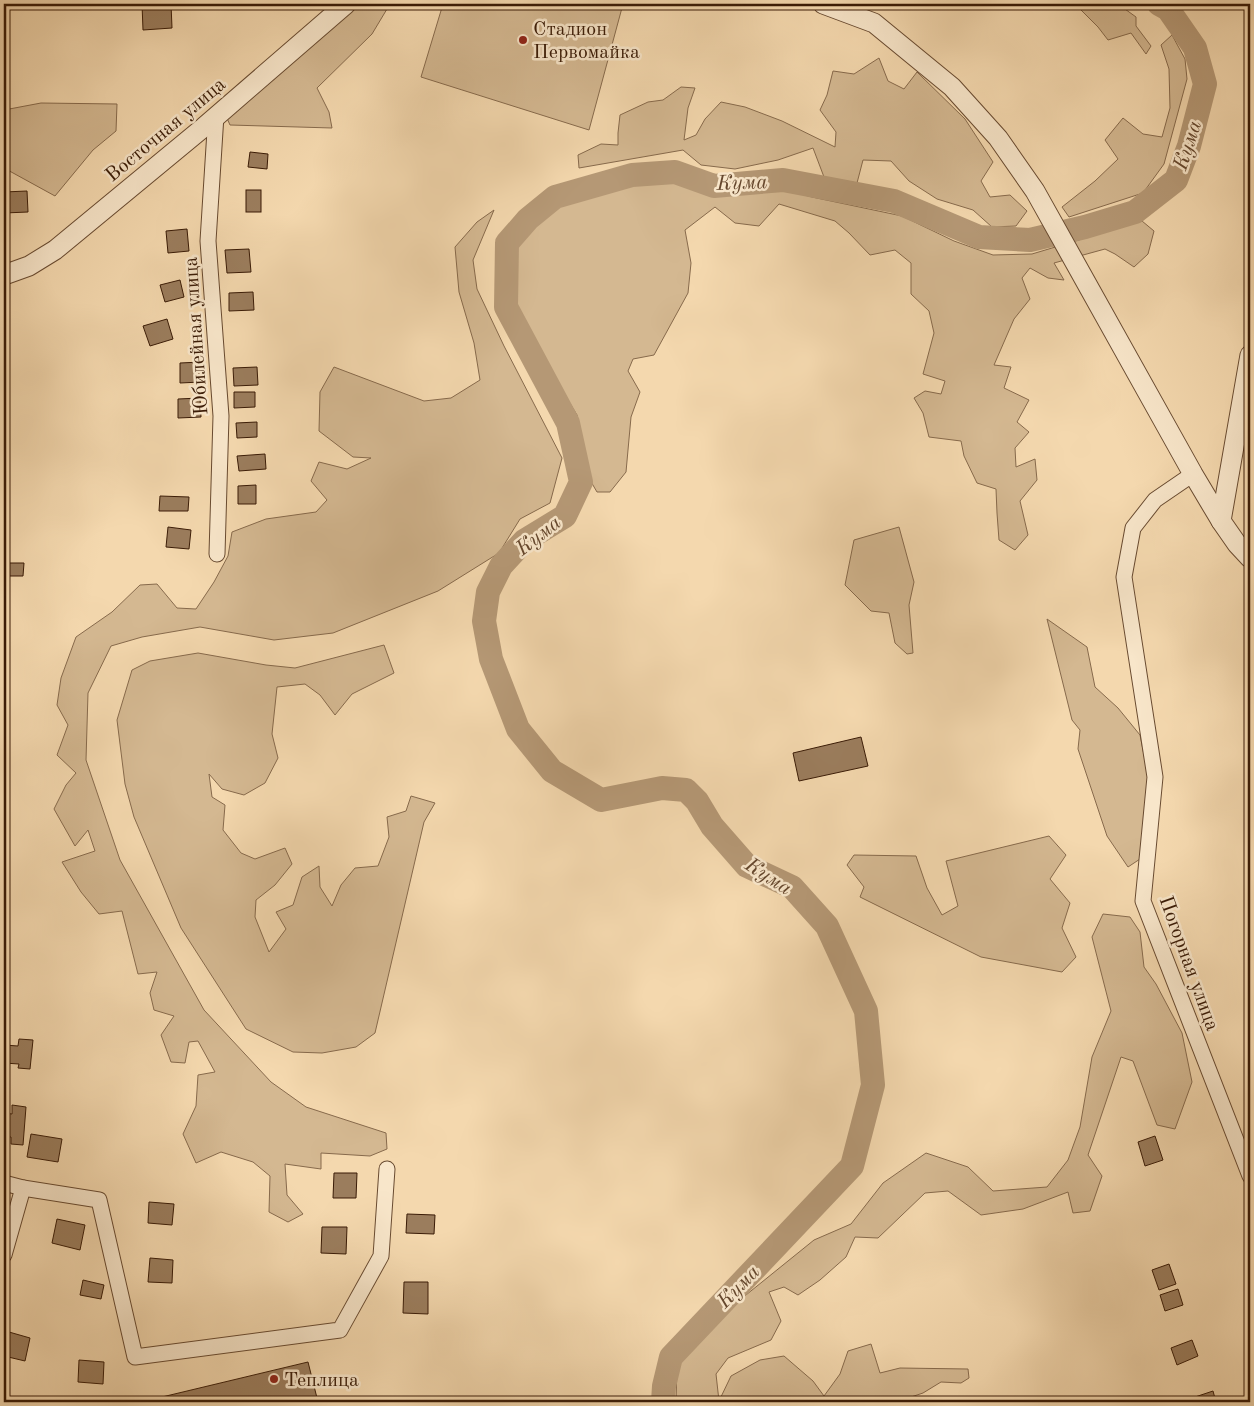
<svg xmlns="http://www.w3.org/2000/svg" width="1254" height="1406" font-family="'Old Standard TT',serif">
<rect width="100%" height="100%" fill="#f4d8ae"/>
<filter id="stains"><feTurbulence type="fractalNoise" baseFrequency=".004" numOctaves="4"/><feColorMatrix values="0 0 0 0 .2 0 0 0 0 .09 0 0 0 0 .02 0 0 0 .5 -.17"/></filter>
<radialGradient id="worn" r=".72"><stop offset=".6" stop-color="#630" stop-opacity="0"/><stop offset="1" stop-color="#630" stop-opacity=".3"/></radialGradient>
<g fill="#d4b891" stroke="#876a4c">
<polygon points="355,4 390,4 372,34 317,88 329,112 332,128 230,125 226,116"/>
<polygon points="443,4 623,4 589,130 421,77"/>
<polygon points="1081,4 1118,4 1136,17 1136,26 1151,46 1146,54 1131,33 1108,40 1098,27 1079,8"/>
<polygon points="1172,35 1185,59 1187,79 1164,164 1143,193 1069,217 1062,207 1095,181 1118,159 1105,140 1123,118 1143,134 1162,137 1170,108 1169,69 1161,45"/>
<polygon points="879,58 888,81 904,89 917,72 965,119 993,162 981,181 990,197 1010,195 1027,211 1016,226 992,227 973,210 937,199 909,181 891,161 863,160 857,183 824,177 813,148 778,160 735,169 701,165 683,150 579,168 578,155 601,144 618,145 618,133 620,115 648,102 663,100 681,87 695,88 688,108 684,140 696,135 705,119 721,102 745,107 782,121 835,147 836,132 820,110 827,95 833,71 854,74"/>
<polygon points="41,103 117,104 116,131 93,150 55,196 4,168 4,110"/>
<polygon points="676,181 713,195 777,188 812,197 902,216 954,241 993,255 1032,254 1142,221 1154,231 1148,254 1134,267 1115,254 1105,249 1054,263 1064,280 1048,278 1030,268 1022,278 1030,299 1014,319 994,365 1011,367 1004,388 1029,400 1017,422 1029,432 1015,448 1016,467 1035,459 1037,480 1020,501 1028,535 1015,550 999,540 997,513 996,489 977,483 964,456 961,441 929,437 923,413 914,398 925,391 941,394 945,381 923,374 934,333 929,311 911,294 911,263 895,250 870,255 849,233 835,221 779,204 759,226 735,223 715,207 685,230 691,263 688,293 654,355 633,359 628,371 640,392 631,417 626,472 610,492 597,492 590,480 577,415 512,308 514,247 559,205 631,184"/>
<polygon points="494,210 473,260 477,289 504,346 562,458 550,503 520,519 499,553 438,591 333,633 274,640 200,627 142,637 111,646 88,693 86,760 120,860 204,1010 271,1082 306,1107 386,1133 387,1149 370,1156 321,1153 321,1169 285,1164 287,1195 303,1214 288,1222 269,1212 270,1176 253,1162 221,1152 196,1163 183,1134 196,1106 198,1075 215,1072 198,1041 189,1042 185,1063 171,1062 161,1035 174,1016 154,1010 150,993 157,972 138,974 122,911 99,914 81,892 62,862 95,851 88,830 75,846 54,809 66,785 76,773 57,755 68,725 57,705 61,678 76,637 112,612 140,585 157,584 177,608 196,609 214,582 228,556 232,532 266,519 316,512 327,500 311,481 319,462 347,469 371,458 353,457 319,431 320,392 334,367 424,401 451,398 480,380 474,343 459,292 455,247 477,222"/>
<polygon points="899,527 914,582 909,605 913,653 907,654 895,643 889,613 871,611 845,585 854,540"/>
<polygon points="1047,619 1087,647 1095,687 1118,708 1140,735 1149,780 1140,859 1128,867 1107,836 1078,749 1080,730 1072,720"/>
<polygon points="384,645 394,673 352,694 335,715 320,695 305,684 277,687 272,734 278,758 265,783 244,795 222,789 209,774 212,797 225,805 223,830 241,853 255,859 285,848 292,864 275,885 256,900 255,917 269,952 286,929 276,912 293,905 302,877 319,866 320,887 332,906 341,885 355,868 378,866 389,837 387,817 406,811 411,796 435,803 424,822 375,1033 356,1047 322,1053 293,1052 246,1029 181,928 134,817 125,784 117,720 132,670 150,661 198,653 266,665 295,668"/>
<polygon points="1049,836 1066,855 1050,879 1070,903 1062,928 1076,957 1062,972 981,957 860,897 864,887 847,865 854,855 916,856 927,888 942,915 958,906 946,861"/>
<polygon points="1103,914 1130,917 1140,932 1144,967 1156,984 1182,1033 1192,1082 1175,1129 1157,1125 1133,1061 1121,1057 1088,1155 1102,1176 1090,1211 1073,1213 1068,1192 1023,1209 981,1215 948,1191 925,1193 878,1238 855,1237 846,1257 820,1280 798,1295 784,1287 769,1292 781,1321 771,1340 728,1358 716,1374 719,1401 731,1376 760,1360 784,1356 813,1381 824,1396 840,1374 848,1351 871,1344 880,1373 900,1368 968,1369 969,1378 961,1383 941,1382 923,1393 896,1402 676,1402 677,1365 741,1299 814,1240 851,1224 883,1183 926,1153 968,1167 993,1191 1047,1187 1068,1160 1080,1127 1092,1057 1111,1011 1092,937"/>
</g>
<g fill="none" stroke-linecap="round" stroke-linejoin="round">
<polyline stroke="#b59875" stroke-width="24" points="663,1402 664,1386 671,1357 852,1166 873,1085 866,1011 827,926 792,887 747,866 712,826 697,801 686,790 662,788 601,800 552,771 518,729 491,659 484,621 488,592 501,566 524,541 565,516 581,482 568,423 506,307 507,243 528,219 555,197 632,175 675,172 714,186 783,180 894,201 979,237 1030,240 1085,227 1135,212 1176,180 1189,146 1205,84 1195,48 1168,9 1159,4"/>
</g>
<g fill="#9b7d5d" stroke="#3a1b06">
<polygon points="142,4 171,4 172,28 143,30"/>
<polygon points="250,152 268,154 267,169 248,167"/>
<rect x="246" y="190" width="15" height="22"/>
<polygon points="27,191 28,212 4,213 4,192"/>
<polygon points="187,229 189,251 168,253 166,231"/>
<polygon points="249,249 251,272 227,273 225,250"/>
<polygon points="180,280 184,297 165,302 160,285"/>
<polygon points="253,292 254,310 229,311 229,293"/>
<polygon points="167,319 173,339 150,346 143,326"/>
<rect x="4" y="334" width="5" height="17"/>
<polygon points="201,362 201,382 180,383 180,363"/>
<polygon points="257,367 258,385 234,386 233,368"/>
<polygon points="234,392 255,392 255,407 234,408"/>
<polygon points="200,398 201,417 178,418 178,399"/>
<polygon points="257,422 257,437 237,438 236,423"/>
<polygon points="4,442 7,442 8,457 4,457"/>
<polygon points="265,454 266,469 239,471 237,456"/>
<polygon points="256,485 256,504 238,504 238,486"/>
<polygon points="160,496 189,497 188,511 159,511"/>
<polygon points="168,527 191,530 189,549 166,547"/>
<polygon points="4,563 24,563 23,576 4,576"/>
<polygon points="861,737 868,766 799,781 793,753"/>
<polygon points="19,1039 33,1040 30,1069 18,1068 19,1064 4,1063 4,1045 18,1046"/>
<polygon points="12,1105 26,1107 23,1145 11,1144 11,1137 4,1137 4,1113 12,1114"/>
<polygon points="31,1134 62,1139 58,1162 27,1157"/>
<polygon points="1155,1136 1163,1160 1145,1166 1138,1142"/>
<polygon points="334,1173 357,1173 356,1198 333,1198"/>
<polygon points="149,1202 174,1204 172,1225 148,1223"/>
<polygon points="407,1214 435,1215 434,1234 406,1233"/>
<polygon points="57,1219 85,1225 80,1250 52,1243"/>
<polygon points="322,1227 347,1227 346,1254 321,1253"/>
<polygon points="150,1258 173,1260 172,1283 148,1282"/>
<polygon points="1169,1264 1176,1284 1159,1290 1152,1270"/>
<polygon points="83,1280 104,1285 101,1299 80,1295"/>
<polygon points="404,1282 428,1282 428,1314 403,1313"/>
<polygon points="1178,1289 1183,1305 1165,1311 1160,1295"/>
<polygon points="9,1332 30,1338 25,1361 4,1356"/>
<polygon points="1192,1340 1198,1356 1177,1365 1171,1348"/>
<polygon points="79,1360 104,1362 103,1384 78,1382"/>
<polygon points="308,1362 318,1402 163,1402 162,1397"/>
<polygon points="1213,1391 1216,1402 1197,1402 1195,1397"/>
</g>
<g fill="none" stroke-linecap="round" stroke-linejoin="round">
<g stroke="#684a30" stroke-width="17">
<g id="minor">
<polyline points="216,115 208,241 221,416 217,554"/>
<polyline points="1193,474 1155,500 1133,528 1124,577 1155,777 1143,901 1250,1176"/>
<polyline points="4,1183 23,1188 99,1200 135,1357 340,1330 381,1256 387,1169"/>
<polyline points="4,1255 23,1188"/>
</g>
</g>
<g stroke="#684a30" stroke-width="21">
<g id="tertiary">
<polyline points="823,4 874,23 952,87 998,138 1035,191 1193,474 1221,521 1237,544 1250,558"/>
<polyline points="4,275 29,266 55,250 204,127 346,4"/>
<polyline points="1221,521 1250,355"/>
</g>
</g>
<use href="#minor" stroke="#f8e6ca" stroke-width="15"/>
<use href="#tertiary" stroke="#f8e6ca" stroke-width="19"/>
</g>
<g fill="#8f2418" stroke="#f8e6ca" stroke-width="2">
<circle cx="523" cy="40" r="5"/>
<circle cx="274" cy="1379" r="5"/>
</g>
<g text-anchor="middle" stroke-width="5" stroke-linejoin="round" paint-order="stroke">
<g font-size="20" fill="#3a1b06" stroke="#f8e6ca" text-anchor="start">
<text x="533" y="35">Стадион<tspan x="533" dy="23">Первомайка</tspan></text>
<text x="284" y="1386">Теплица</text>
</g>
<g font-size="20" fill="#3a1b06" stroke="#f8e6ca">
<text transform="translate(165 129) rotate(-40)" y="7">Восточная улица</text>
<text transform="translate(195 336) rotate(-94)" y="7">Юбилейная улица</text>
<text transform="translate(1190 963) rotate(70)" y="7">Погорная улица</text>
</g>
<g font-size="21" font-style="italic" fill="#65472d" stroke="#f8e6ca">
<text transform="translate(1187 145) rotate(-72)" y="7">Кума</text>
<text transform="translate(742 182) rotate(-2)" y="7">Кума</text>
<text transform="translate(538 535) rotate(-38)" y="7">Кума</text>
<text transform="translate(769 876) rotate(33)" y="7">Кума</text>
<text transform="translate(738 1286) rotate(-46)" y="7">Кума</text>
</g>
</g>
<rect width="1254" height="1406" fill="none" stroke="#f4d8ae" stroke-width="20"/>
<rect x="5" y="5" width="1244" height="1396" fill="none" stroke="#3a1b06" stroke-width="2.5"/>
<rect x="10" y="10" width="1234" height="1386" fill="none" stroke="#3a1b06"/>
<rect width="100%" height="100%" filter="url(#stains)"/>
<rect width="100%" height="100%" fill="url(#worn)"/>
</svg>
